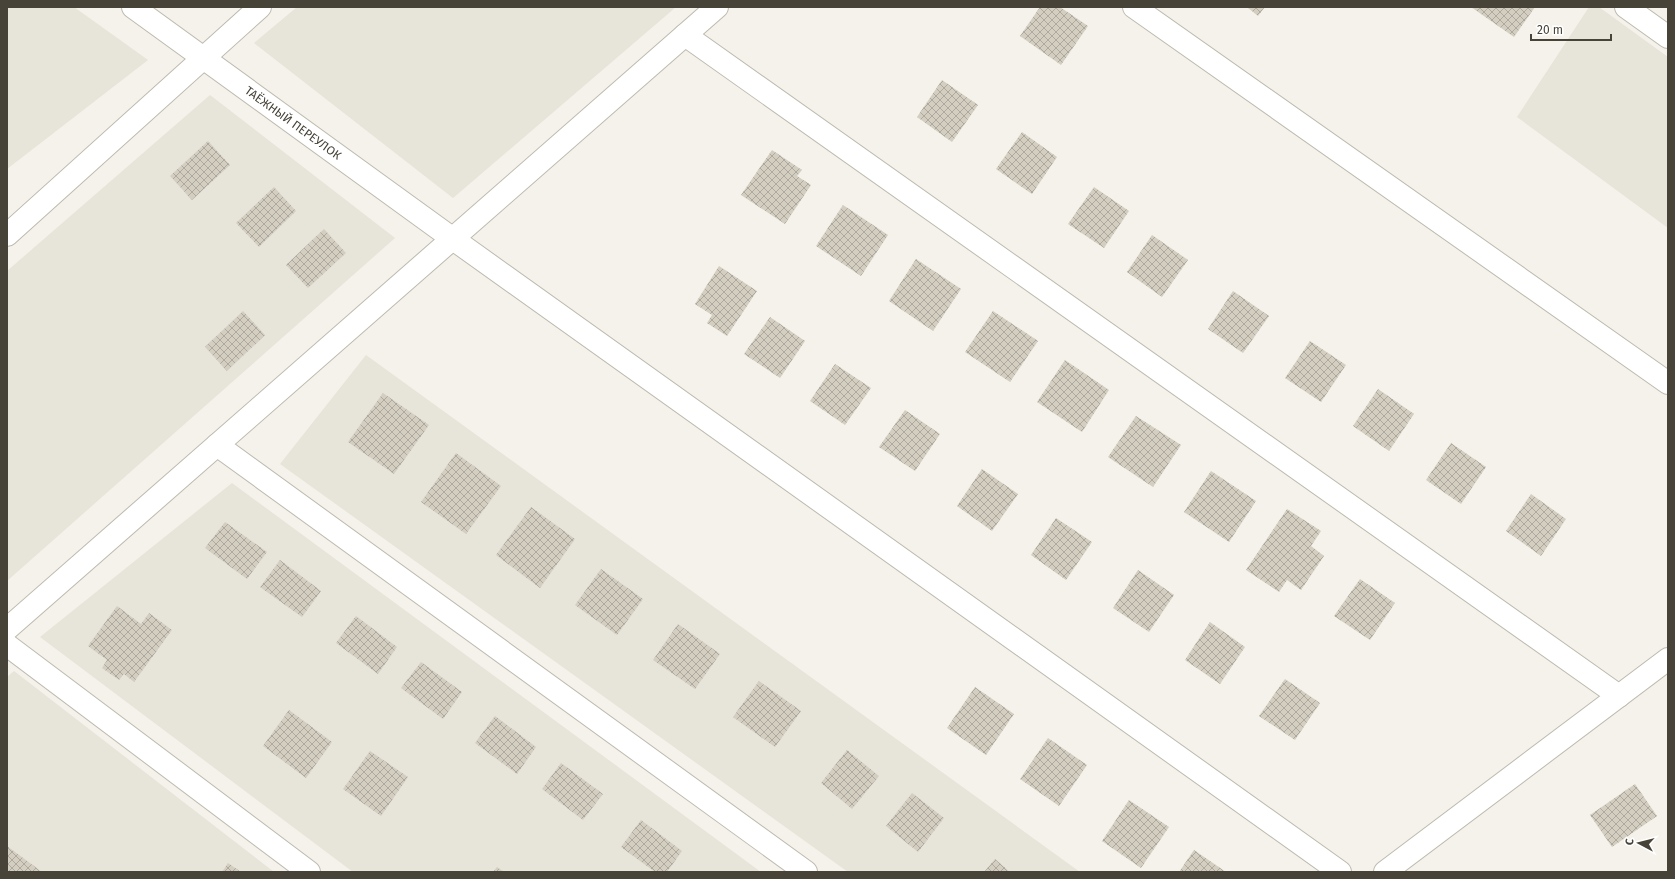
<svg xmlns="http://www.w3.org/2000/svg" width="1675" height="879" font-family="'Fira Sans',sans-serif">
<defs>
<pattern id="building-cross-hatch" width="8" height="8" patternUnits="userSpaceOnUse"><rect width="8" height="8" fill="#d4cec1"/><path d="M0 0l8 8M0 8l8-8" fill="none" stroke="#aea99e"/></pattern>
</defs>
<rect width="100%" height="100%" fill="#f4f2eb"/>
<g fill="#e7e4d9">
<polygon points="7,7 74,7 148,60 7,169"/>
<polygon points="297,7 676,7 453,198 254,43"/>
<polygon points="1589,7 1599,7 1668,57 1668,228 1517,117"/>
<polygon points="210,95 395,238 7,581 7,271"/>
<polygon points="366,355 1080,872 848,872 280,464"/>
<polygon points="232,483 761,872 353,872 40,637"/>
<polygon points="14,671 274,872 7,872 7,677"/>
</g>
<g fill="url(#building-cross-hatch)">
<polygon points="1040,7 1060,7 1088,26 1061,65 1020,36"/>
<polygon points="1247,7 1265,7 1258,16"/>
<polygon points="1471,7 1535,7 1514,37"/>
<polygon points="942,80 978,105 952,142 917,117"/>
<polygon points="1022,132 1057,157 1032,194 996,169"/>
<polygon points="208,141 230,165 192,200 170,176"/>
<polygon points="772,150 802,170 797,176 811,185 785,224 741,195"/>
<polygon points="274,187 296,211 259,247 236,223"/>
<polygon points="1094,187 1129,211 1104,248 1068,224"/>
<polygon points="843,205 888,235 861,276 816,246"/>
<polygon points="324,229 346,253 308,288 286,265"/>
<polygon points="1152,235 1188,260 1162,297 1127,272"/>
<polygon points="916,259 961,289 933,331 889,301"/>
<polygon points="719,266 757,291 727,336 707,323 712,315 695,304"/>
<polygon points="1233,291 1269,316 1243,353 1208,329"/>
<polygon points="243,311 265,335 227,371 205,347"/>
<polygon points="993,311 1038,341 1010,382 965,352"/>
<polygon points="770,317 805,341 780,378 744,354"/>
<polygon points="1310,341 1346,365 1321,402 1285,378"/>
<polygon points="1065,360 1109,390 1082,432 1037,402"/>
<polygon points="835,364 871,388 845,425 810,401"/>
<polygon points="1378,389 1414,414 1389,451 1353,426"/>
<polygon points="383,393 429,425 394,474 348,442"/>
<polygon points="905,410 940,434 915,471 879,447"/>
<polygon points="1136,416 1181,445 1153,487 1108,457"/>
<polygon points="1451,443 1486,467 1461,504 1426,480"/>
<polygon points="456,453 501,486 466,534 421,502"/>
<polygon points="982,469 1018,494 992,531 957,506"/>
<polygon points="1211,471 1256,501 1229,542 1184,512"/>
<polygon points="1531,494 1566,519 1541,556 1506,531"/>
<polygon points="531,507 575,539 540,588 496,555"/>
<polygon points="1287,509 1321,531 1311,546 1324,556 1301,590 1287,580 1279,592 1246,570"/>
<polygon points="1056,518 1092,542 1066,580 1031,555"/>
<polygon points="225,522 267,552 247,579 205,548"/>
<polygon points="280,560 321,591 302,617 260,587"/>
<polygon points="601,569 643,599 617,635 575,605"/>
<polygon points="1138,570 1174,595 1149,632 1113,608"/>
<polygon points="1360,579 1395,603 1370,640 1334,616"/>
<polygon points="117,606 141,624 149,613 172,630 134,682 124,674 119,680 102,668 107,660 88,646"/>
<polygon points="356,616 397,647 378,674 336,643"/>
<polygon points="1210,622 1245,647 1220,684 1185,660"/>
<polygon points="678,624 720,654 695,689 653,660"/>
<polygon points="421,662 462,692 443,719 401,688"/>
<polygon points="1285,679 1320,703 1295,740 1259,716"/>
<polygon points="759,681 801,711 775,747 733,717"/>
<polygon points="975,687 1014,714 986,755 947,728"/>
<polygon points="289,710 332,742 306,778 263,746"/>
<polygon points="495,716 536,747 517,774 475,743"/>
<polygon points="1048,738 1087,765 1059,806 1020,779"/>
<polygon points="847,750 879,776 852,809 821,783"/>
<polygon points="370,751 408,777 381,816 343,789"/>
<polygon points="561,763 603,794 583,820 542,789"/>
<polygon points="1635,784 1657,816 1612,847 1590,815"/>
<polygon points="912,793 944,818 918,852 886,826"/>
<polygon points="1129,800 1169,827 1141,868 1102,841"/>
<polygon points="641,820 682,851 667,872 655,872 621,847"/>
<polygon points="7,846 42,872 7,872"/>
<polygon points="1194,850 1226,872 1179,872"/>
<polygon points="995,859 1010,872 984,872"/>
<polygon points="228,863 241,872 222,872"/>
<polygon points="497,867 504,872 493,872"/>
</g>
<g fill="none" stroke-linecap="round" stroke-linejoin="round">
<g stroke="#bebaae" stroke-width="24">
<g id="street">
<polyline points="133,7 453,239 1340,872"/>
<polyline points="1134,7 1668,383"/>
<polyline points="1626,7 1668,37"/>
<polyline points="685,35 1619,696"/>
<polyline points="7,235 260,7"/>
<polyline points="217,445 806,872"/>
<polyline points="7,629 717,7"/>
<polyline points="7,645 309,872"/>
<polyline points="1385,872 1668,659"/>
</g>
</g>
<use href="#street" stroke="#fff" stroke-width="22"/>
</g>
<g text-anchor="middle" stroke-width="3" stroke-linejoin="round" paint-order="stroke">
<g font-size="12" fill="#474339" stroke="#fff">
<text transform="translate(293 123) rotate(36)" y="4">ТАЁЖНЫЙ ПЕРЕУЛОК</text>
</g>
</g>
<rect width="1675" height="879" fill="none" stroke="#474339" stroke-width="16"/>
<g transform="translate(1639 843) rotate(277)" stroke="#ffffff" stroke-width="3" paint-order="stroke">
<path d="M0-3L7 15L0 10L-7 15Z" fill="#474339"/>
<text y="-6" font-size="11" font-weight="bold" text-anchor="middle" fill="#474339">С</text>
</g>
<path d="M1531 34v6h80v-6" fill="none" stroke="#474339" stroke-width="2"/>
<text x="1537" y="34" font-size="12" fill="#474339" stroke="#ffffff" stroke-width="3" paint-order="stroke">20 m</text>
</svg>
